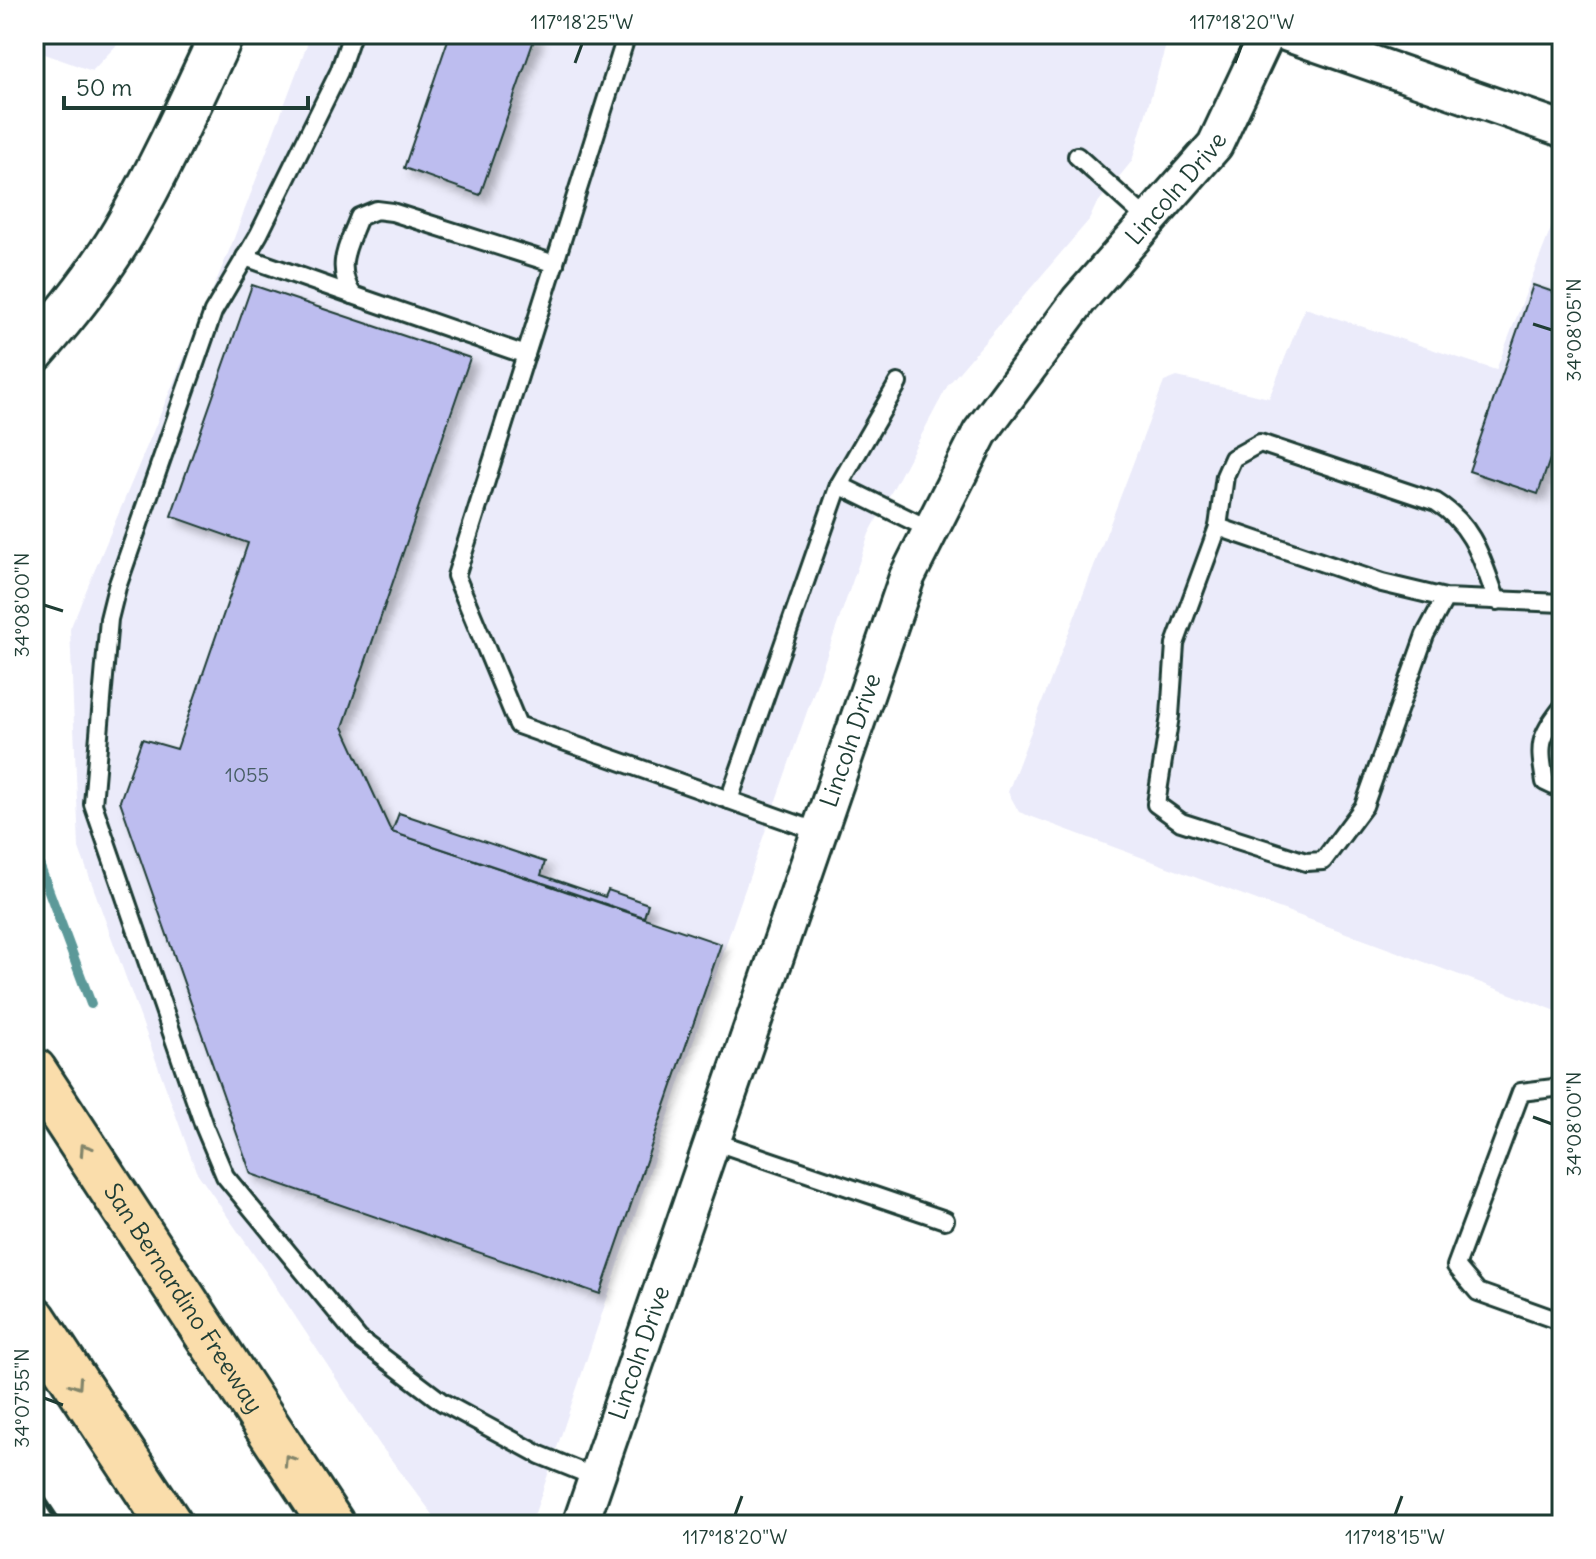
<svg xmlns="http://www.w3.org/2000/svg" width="1596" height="1559" font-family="Delius,sans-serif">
<defs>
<filter id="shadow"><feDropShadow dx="7" dy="7" stdDeviation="4" flood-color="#0004"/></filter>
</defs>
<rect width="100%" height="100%" fill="#fff"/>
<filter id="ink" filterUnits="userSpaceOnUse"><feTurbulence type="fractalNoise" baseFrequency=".0125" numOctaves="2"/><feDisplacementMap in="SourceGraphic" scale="16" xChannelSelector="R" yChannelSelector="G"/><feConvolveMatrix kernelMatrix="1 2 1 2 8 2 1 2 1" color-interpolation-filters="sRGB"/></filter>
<g filter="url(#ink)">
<g fill="#ebebfa">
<polygon points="34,34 127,34 92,71 34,50"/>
<polygon points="311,34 1133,34 1166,45 1132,161 1096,205 1089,220 948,385 869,534 736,915 535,1513 523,1525 441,1525 380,1445 268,1275 196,1171 79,848 70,629 231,246"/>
<polygon points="1562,200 1562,1013 1019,812 1008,792 1164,382 1177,377 1269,398 1305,308 1496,370"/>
</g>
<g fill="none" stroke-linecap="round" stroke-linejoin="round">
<polyline stroke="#5c9999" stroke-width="10" points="34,851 91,1004"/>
</g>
<g fill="#bdbdef" stroke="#1f3d34" stroke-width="2" filter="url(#shadow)">
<polygon points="450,34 536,34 480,195 404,168"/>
<polygon points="252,285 470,358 343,727 389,827 392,832 721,944 600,1294 251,1174 120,801 142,739 177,749 248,543 171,516"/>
<polygon points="1533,285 1562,295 1562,424 1538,494 1469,471"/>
<polygon points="399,813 545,862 541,875 605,897 608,890 648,904 644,917 392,832"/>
</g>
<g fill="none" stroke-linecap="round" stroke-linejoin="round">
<g stroke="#1f3d34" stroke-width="22">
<g id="service">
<polyline points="352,34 339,72 259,234 213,312 117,587 109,619 93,804 204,1126 225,1176 359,1339 442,1402 540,1455 597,1478"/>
<polyline points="627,34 456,576 518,725 729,800 839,485 898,383"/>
<polyline points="1077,156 1149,221"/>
<polyline points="245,257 353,295"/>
<path d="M526,355L353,295C334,266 348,246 359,217L376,210L392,212L555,264"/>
<polyline points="839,485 931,530"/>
<path d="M1218,527L1225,476L1233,458L1260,443L1436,502C1475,526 1482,561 1497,601"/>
<polyline points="1445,598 1425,635 1364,806 1323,861 1306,862 1181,822 1156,804 1170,716 1175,644 1218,527 1382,583 1445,598 1562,603"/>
<path d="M1562,708C1538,739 1539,745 1545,782L1562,790"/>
<polyline points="729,800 819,832"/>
<polyline points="1562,1087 1521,1092 1456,1266 1478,1292 1562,1322"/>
<polyline points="713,1141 945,1220"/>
</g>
</g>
<g stroke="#1f3d34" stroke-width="40">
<g id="minor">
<polyline points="1288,34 1562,129"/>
<path id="s1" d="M580,1525L907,577L980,433L1079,300L1215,145L1267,34"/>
</g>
</g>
<g stroke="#1f3d34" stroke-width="48">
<path id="tertiary" d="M34,351C66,315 98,275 123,233C160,169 191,101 222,34"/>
</g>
<g stroke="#1f3d34" stroke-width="50">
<g id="motorway">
<path id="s2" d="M34,1071L332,1525"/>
<polyline points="34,1319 170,1525"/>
</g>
</g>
<use href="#service" stroke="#fff" stroke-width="16"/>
<use href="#minor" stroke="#fff" stroke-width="34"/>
<use href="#tertiary" stroke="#fff" stroke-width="42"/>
<use href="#motorway" stroke="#faddab" stroke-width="44"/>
<g stroke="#1f3d34" stroke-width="6">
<polyline points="34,1484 61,1525"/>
<polyline points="34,1522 36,1525"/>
</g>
</g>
<defs><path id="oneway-chevron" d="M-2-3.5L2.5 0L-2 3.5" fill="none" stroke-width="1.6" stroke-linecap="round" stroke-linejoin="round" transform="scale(2)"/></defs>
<g stroke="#82856a">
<use href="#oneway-chevron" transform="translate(85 1149) rotate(-123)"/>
<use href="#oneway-chevron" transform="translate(77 1384) rotate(56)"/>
<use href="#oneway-chevron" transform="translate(289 1460) rotate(-124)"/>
</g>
</g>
<path fill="none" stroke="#1f3d34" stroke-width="3" d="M575,63L582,44M1235,63L1242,44M1533,324L1552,330M44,605L63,611M1533,1117L1552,1124M44,1398L63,1405M735,1515L742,1496M1395,1515L1402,1496"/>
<g text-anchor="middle" stroke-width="6" stroke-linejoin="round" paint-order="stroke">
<g font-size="20" fill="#465d63">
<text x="247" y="782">1055</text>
</g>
<g font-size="24" fill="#1f3d34" stroke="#fff">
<text dy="8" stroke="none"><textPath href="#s1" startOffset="1478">Lincoln Drive</textPath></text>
<text dy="8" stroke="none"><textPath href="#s1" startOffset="830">Lincoln Drive</textPath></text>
<text dy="8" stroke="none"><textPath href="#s2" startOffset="272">San Bernardino Freeway</textPath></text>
<text dy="8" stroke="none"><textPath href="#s1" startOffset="182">Lincoln Drive</textPath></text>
</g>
</g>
<rect width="1596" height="1559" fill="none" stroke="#fff" stroke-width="88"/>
<path d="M64 96v12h244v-12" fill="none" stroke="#1f3d34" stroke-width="4"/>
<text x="76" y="96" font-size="24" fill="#1f3d34" stroke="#ffffff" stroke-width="6" paint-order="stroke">50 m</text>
<rect x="44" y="44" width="1508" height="1471" fill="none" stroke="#1f3d34" stroke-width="3"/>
<g font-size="20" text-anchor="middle" fill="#1f3d34">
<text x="582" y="29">117°18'25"W</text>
<text x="1242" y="29">117°18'20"W</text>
<text transform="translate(1574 330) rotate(-90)" y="7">34°08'05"N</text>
<text transform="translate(22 605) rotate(-90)" y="7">34°08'00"N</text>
<text transform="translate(1574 1124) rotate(-90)" y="7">34°08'00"N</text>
<text transform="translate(22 1398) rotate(-90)" y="7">34°07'55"N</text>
<text x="735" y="1544">117°18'20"W</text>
<text x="1395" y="1544">117°18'15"W</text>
</g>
</svg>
